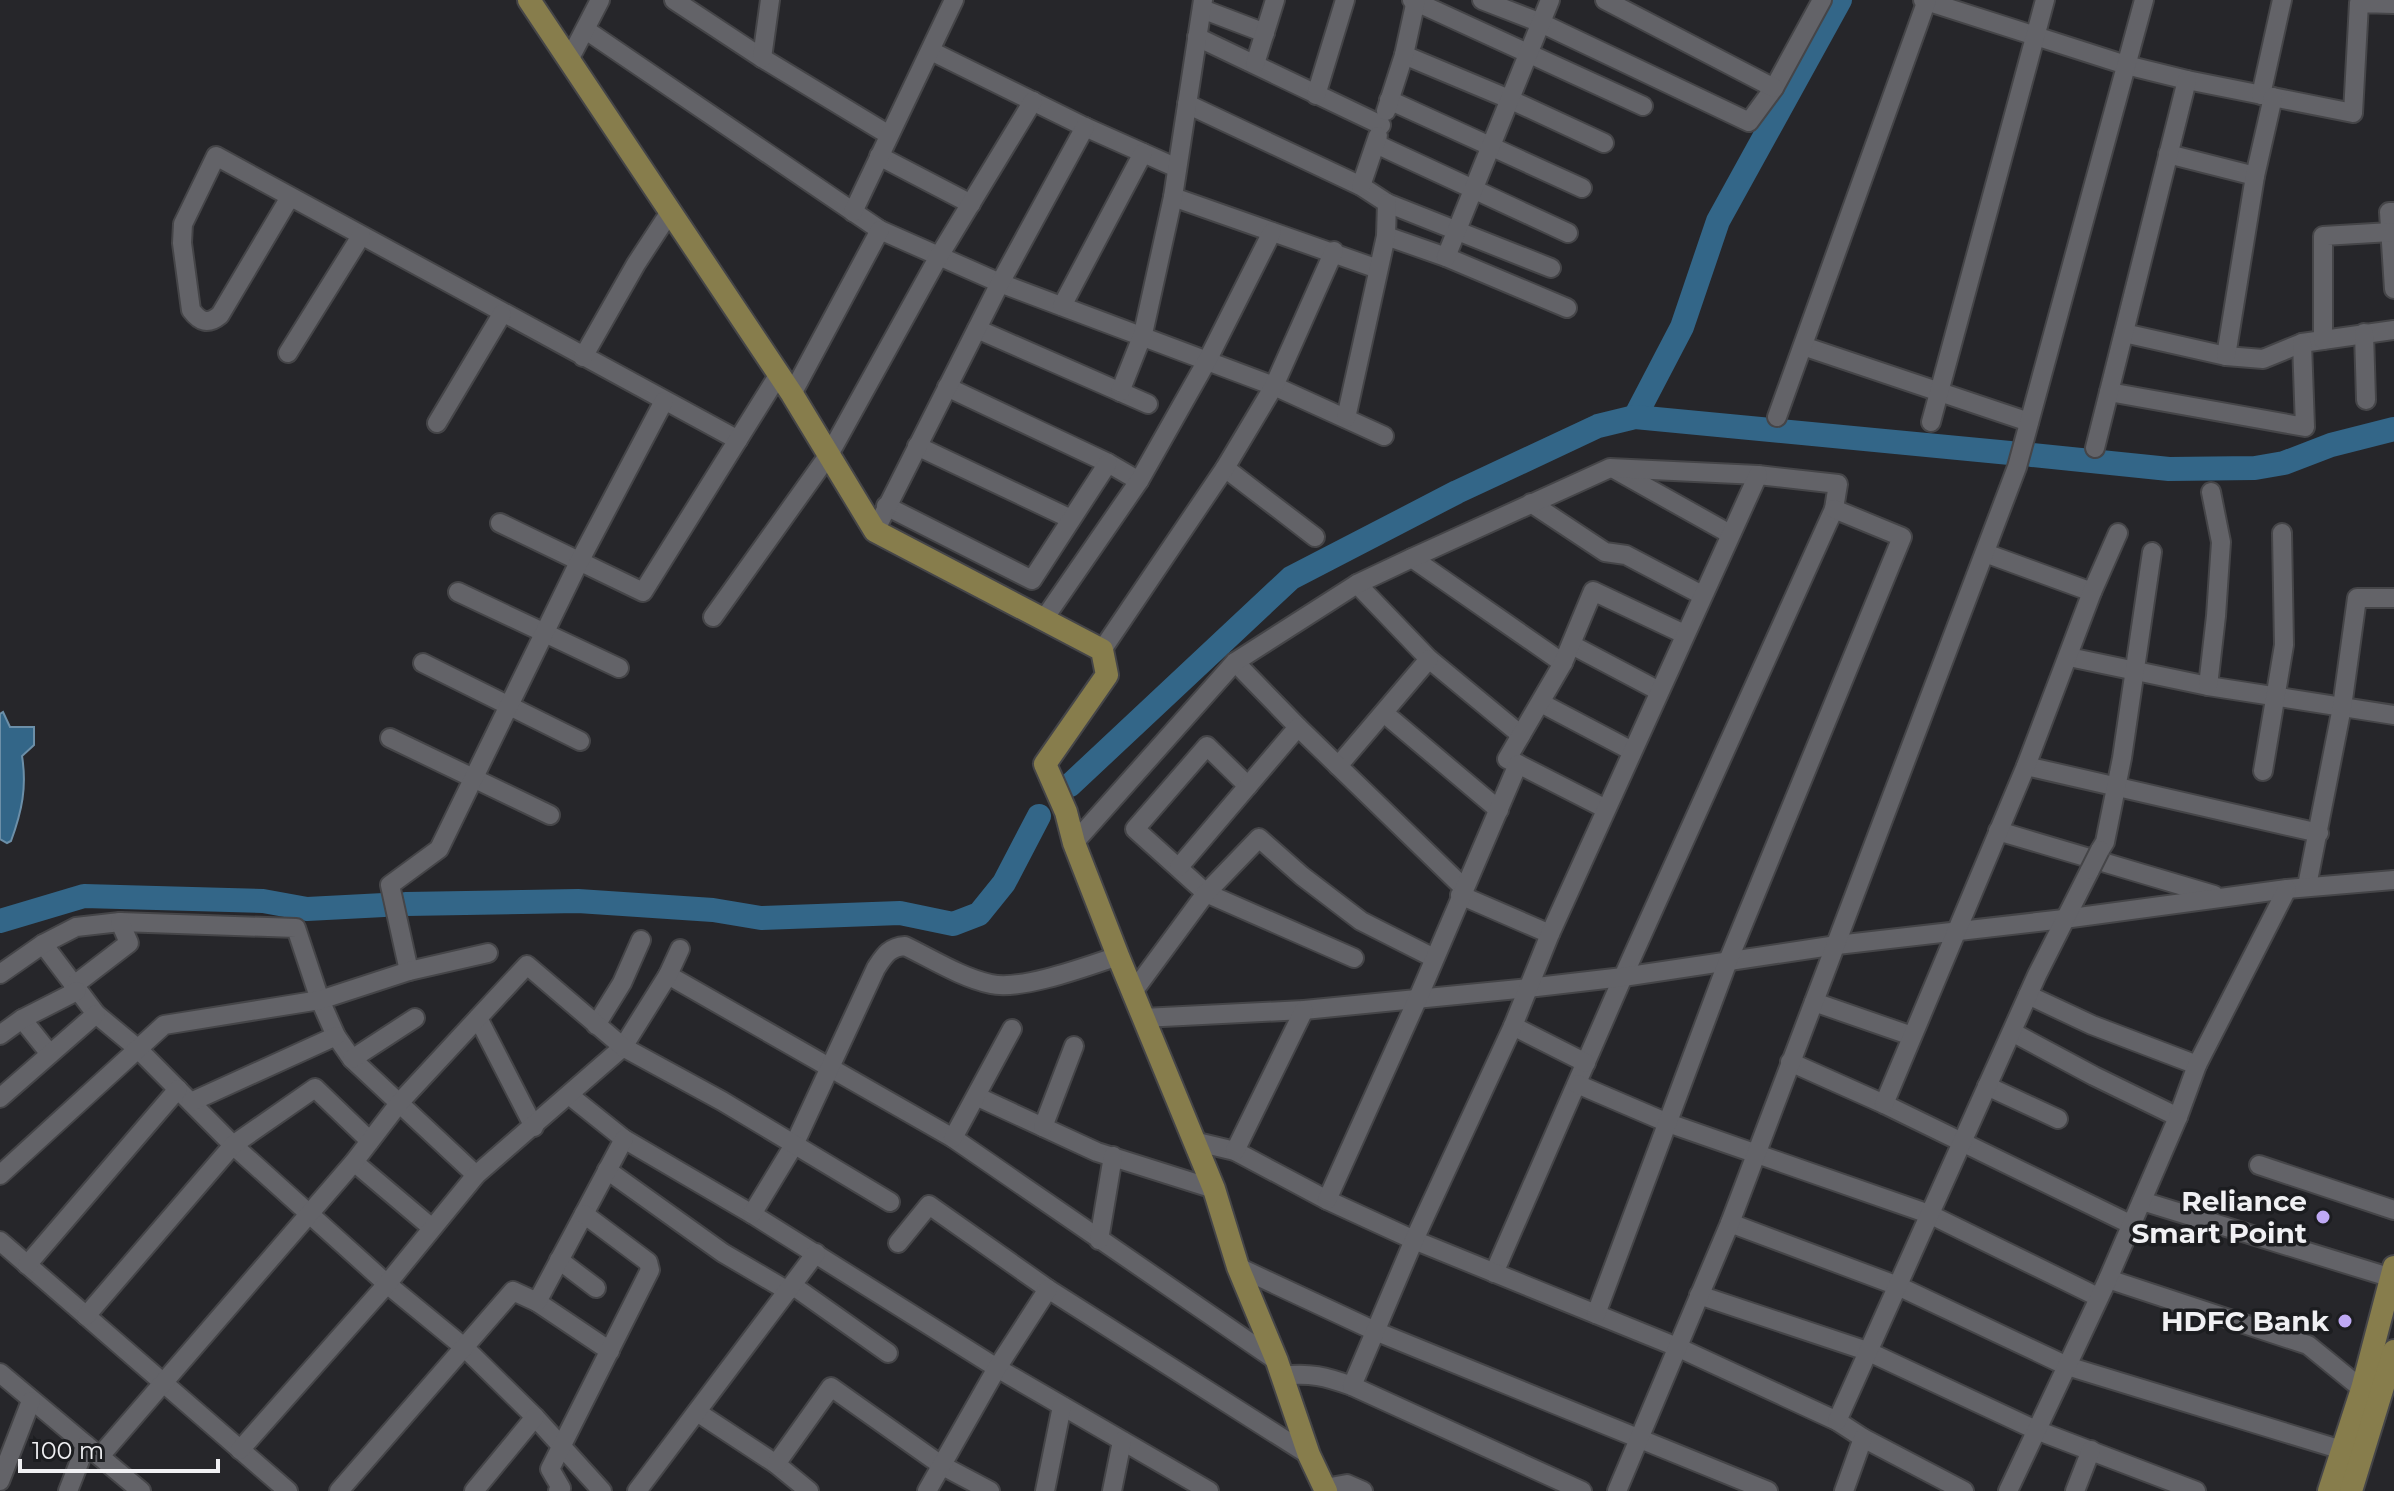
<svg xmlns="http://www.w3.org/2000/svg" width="2394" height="1491" font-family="Montserrat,sans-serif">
<rect width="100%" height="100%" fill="#26262a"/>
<path fill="#368" stroke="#6c8fa8" stroke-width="2" d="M3,712L10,727H34V745L22,756C27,787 22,811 11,841L7,843L0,839V714Z"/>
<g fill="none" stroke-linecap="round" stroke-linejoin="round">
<g stroke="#368" stroke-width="24">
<polyline points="1635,417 1682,327 1718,221 1840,0"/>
<polyline points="2032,455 2169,469 2255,468 2284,463 2331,445 2394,429"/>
<polyline points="1070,785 1291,578 1457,492 1598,426 1635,417 2010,453"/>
<polyline points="406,904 578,901 713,910 761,918 900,913 953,924 979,914 1004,883 1039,816"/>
<polyline points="0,921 84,896 263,901 307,909 384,905"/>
</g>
<g stroke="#454548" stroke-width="22">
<g id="minor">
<polyline points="674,0 762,58 889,135"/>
<polyline points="1412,0 1643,106"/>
<polyline points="1482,0 1541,23 1749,122 1774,88 1822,0"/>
<polyline points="1605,0 1774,88"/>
<polyline points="1923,0 2126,65 2187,80 2353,113 2359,3 2394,4"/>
<polyline points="1202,9 1265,33"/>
<polyline points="586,30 880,230 1000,283 1274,386 1384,436"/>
<polyline points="1197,37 1381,125"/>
<polyline points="931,51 1085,127 1177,168"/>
<polyline points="1404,55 1509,99 1604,143"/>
<polyline points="762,58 770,0"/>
<polyline points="569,60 600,0"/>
<polyline points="1255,64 1275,0"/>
<polyline points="1316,95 1345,0"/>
<polyline points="2261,95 2282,0"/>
<polyline points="1389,100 1582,188"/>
<polyline points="1187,104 1361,186 1387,203 1551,268"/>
<polyline points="1386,111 1404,55 1416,0"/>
<polyline points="1376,144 1568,233"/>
<polyline points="2168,154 2255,176"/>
<polyline points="879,156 971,204"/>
<polyline points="1361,186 1378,136"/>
<path d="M290,197L220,315C208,325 200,322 191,310L182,243L183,224L216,156L738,440"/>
<polyline points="1173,197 1378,269"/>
<polyline points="853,212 954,0"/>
<polyline points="2394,212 2389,212 2394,289"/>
<polyline points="1386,236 1446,257 1567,308"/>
<polyline points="1446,257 1550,0"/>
<polyline points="1062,306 1143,153"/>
<polyline points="977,329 1148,404"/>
<polyline points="2124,333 2226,356 2263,359 2302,343 2394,330"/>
<polyline points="2364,333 2366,400"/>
<polyline points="2323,340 2323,236 2391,232"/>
<polyline points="1803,346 2029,422"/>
<polyline points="288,353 361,236"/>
<polyline points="2226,356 2255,176 2273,97"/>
<polyline points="583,357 636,264 670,212"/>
<polyline points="947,387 1108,463 1139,481"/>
<polyline points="1120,392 1143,334 1173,197 1203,0"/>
<polyline points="2109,392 2305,427 2302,343"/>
<polyline points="792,394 880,230"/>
<polyline points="1777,417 1927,0"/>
<polyline points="1346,418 1386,236 1387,203"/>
<polyline points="1931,422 2045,0"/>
<polyline points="437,423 502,314"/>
<polyline points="917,446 1071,519"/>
<polyline points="2095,448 2187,80"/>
<polyline points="1225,468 1315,537"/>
<polyline points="1614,469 1730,534"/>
<polyline points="1531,503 1605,552 1626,555 1702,595"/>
<polyline points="886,506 1032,580 1108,463"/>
<polyline points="500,523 643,592 779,374"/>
<polyline points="875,531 1000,283 1085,127"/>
<polyline points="1985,553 2092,592"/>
<polyline points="1412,558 1563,663"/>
<polyline points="1357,584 1429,659 1521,735"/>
<polyline points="458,592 619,668"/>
<polyline points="713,617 830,453 939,256 1033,101"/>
<polyline points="1044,619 1139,481 1208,359 1272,232"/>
<polyline points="1572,645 1659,691"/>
<polyline points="1102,650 1225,468 1274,386 1334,251"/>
<polyline points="2069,657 2208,686 2394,715"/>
<polyline points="1235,662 1298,727"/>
<polyline points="423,663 580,741"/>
<polyline points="2208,686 2216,616 2221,542 2211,492"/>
<polyline points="1541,703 1632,751"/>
<polyline points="1384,713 1499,810"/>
<polyline points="390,738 550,815"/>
<polyline points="1518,764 1507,759 1563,663 1593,591 1684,634"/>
<polyline points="1338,766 1429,659"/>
<polyline points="2026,766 2319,833"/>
<polyline points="2263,771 2284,645 2282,533"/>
<polyline points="1248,786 1207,746 1135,829 1206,893 1354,958"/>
<polyline points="1998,831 2214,895"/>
<polyline points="1074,843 1235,662 1357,584 1412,558 1610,468 1758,475 1838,484 1834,509 1623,977 1494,1273"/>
<polyline points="2100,850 2105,842 2122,758 2152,552"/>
<polyline points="1179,867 1298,727 1464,888"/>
<polyline points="2307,886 2342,707 2357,598 2394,598"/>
<polyline points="1460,895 1550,934"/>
<polyline points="43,944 96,1014 137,1048 233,1145 387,1284 465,1348 535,1417 602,1491"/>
<polyline points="409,971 390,885 439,849 579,562 664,401"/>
<polyline points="0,974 43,944 76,927 120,922 296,928 320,1000 336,1036 352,1059 476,1175"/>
<polyline points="668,975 953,1138 1277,1361"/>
<polyline points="73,986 129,943 120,922"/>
<polyline points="1133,992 1206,893 1259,838 1302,876 1361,921 1434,958"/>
<polyline points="2028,995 2092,1025 2197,1065"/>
<polyline points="1814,1002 1912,1036"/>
<polyline points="478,1018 534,1127"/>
<polyline points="1143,1018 1304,1010 1528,988 1623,977 1837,945 2064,919 2287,889 2394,880"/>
<polyline points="22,1019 50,1054"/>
<polyline points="596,1025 622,983 641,940"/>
<polyline points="1513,1026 1586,1063"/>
<polyline points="2012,1032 2094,1076 2178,1117"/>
<polyline points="0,1035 22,1019 77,991"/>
<polyline points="352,1059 415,1018"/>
<polyline points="1790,1062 1884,1104 2132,1225"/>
<polyline points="1577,1084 1668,1123 1929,1214 2098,1297"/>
<polyline points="1987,1086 2058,1119"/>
<polyline points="569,1095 624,1139 752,1214 997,1368 1209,1491"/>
<polyline points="978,1097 1097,1152 1214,1189"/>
<polyline points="0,1098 96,1014"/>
<polyline points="191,1102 336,1036"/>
<polyline points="1884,1104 2026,766 2092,592 2118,533"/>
<polyline points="1043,1127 1074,1046"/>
<polyline points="953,1138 1012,1029"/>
<polyline points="1193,1141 1235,1151 1327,1200 1414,1240 1677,1347 1837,1421 1863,1438 1964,1491"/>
<polyline points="1235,1151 1304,1010"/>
<polyline points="354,1162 432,1228"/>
<polyline points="2259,1165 2394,1210"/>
<polyline points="607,1170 723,1253 788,1291"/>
<polyline points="0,1175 164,1025 320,1000 409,971 488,953"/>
<polyline points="1327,1200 1418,998 1518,764 1606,809"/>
<polyline points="2142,1201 2392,1278"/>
<path d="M752,1214L794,1145L876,968C884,956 889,947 905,946C932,959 962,978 991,984C1021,991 1088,966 1118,956"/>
<polyline points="1730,1223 1898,1286 2067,1366 2342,1450"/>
<polyline points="1099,1240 1113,1156"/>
<polyline points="0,1241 288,1491"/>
<polyline points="898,1243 929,1205 1048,1289 1309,1455"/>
<polyline points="559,1260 596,1288"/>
<polyline points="27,1265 178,1089"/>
<polyline points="1238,1267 1375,1331 1768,1491"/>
<polyline points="2108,1279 2308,1345 2362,1389"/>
<polyline points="792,1285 888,1353"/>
<polyline points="1699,1295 1867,1351 2036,1430 2196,1491"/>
<polyline points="537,1302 610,1351"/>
<polyline points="1596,1314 1728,961 1902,537 1834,509"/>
<polyline points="86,1316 233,1145 315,1088 370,1141"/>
<polyline points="0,1373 141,1491"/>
<path d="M1282,1376C1309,1372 1327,1377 1352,1386"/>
<polyline points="697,1412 776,1464 809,1491"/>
<polyline points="1837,1421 2037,975 2090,870"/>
<polyline points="240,1450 387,1284 476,1175 623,1047 668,975 680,949"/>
<polyline points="100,1456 354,1162 400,1102 527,965 623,1047 722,1101 890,1202"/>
<polyline points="776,1464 831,1387 941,1465 990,1491"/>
<polyline points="0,1481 31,1401"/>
<polyline points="1325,1488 1347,1484 1363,1491"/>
<polyline points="68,1491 86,1445"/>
<polyline points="339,1491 513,1291 537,1302 624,1139"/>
<polyline points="474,1491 535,1417"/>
<polyline points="558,1491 561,1488 550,1469 650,1270 648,1262 584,1214"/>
<polyline points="637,1491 816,1253"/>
<polyline points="927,1491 997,1368 1048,1289"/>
<polyline points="1045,1491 1062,1406"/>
<polyline points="1112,1491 1122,1441"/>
<polyline points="1582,1491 1352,1386 1414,1240 1513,1026 1550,934 1758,475"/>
<polyline points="1617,1491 1730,1223 2017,467 2144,0"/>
<polyline points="1844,1491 1863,1438"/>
<polyline points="2008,1491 2108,1279 2178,1117 2197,1065 2287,889"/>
<polyline points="2075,1491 2091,1450"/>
</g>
</g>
<g stroke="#454548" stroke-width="26">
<g id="major">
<polyline points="529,0 792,394 875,531 1102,650 1107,675 1045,764 1066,812 1074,843 1118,956 1214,1189 1238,1267 1277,1361 1309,1455 1326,1491"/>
<polyline points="2329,1491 2362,1389 2394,1267"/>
<polyline points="2351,1491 2394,1351"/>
</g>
</g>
<use href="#minor" stroke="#636368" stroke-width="18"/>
<use href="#major" stroke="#877d4c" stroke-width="22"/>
<g stroke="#454548" stroke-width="22" stroke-linecap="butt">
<polyline id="minor-bridge" points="2090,870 2100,850"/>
</g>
<use href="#minor-bridge" stroke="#636368" stroke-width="18"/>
</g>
<g fill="#bfa9f4" stroke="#1c1d20" stroke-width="3">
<circle cx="2323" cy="1217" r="8"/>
<circle cx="2345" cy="1321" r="8"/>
</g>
<g text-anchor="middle" stroke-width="7" stroke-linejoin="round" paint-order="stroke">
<g font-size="28" font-weight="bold" fill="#f0f0f3" stroke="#1c1d20" text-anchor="end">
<text x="2307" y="1211">Reliance<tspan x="2307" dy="32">Smart Point</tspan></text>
<text x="2329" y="1331">HDFC Bank</text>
</g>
</g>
<path d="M20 1459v12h198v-12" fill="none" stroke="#f0f0f3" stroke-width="4"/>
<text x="32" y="1459" font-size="24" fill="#f0f0f3" stroke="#1c1d20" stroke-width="6" paint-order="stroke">100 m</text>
</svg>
